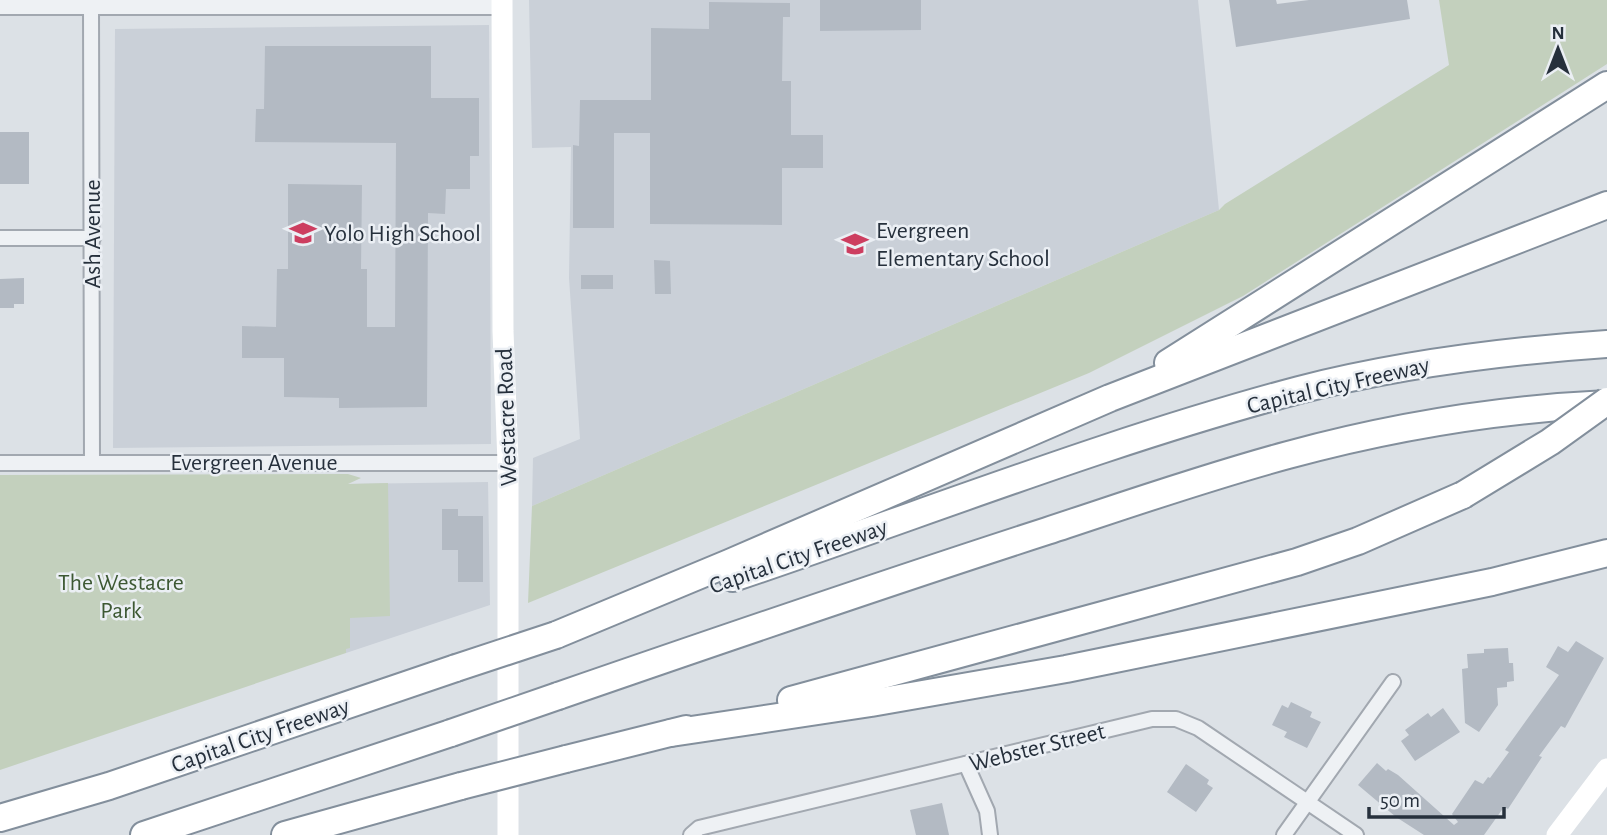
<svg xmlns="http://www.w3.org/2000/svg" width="1607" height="835" font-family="'Alegreya Sans',sans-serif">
<rect width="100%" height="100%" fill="#dce1e6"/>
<g fill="#cad0d8">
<polygon points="529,0 1198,0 1219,210 532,506 533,458 580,439 569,278 571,147 532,148"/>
<polygon points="489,25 491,444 113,448 115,29"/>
<polygon points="488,482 490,605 346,653 346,484"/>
</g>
<g fill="#c3d0bd">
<polygon points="1439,0 1607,0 1607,64 1243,296 1089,373 528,603 532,506 1219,210 1225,204 1449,65"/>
<polygon points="348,474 361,478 348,484 388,483 390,616 350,618 350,648 346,649 346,653 0,770 0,475"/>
</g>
<g fill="#b3bac3">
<polygon points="820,0 921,0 921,30 820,31"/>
<polygon points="1229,0 1276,0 1277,4 1309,0 1407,0 1410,19 1236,47"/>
<polygon points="709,2 790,3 790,17 783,17 782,81 791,81 791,135 823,135 823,168 782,168 782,225 650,224 650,133 614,133 614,228 573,228 573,145 579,146 580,100 651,100 651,28 709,29"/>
<polygon points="265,46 431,46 431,98 479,98 479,156 470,156 470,189 446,189 445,214 428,213 427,407 339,408 339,398 284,397 284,358 242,358 242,326 276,327 277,269 288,269 288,184 362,185 361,269 367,269 367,327 395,327 396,143 255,142 256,109 264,109"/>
<rect x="0" y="132" width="29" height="52"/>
<polygon points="654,260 670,261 671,294 655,294"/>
<rect x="581" y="275" width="32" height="14"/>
<polygon points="24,278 24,304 14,304 14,308 0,308 0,279"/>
<polygon points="442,509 458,509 458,516 483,516 483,582 458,582 458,550 442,550"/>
<polygon points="1576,641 1604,658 1565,728 1561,726 1539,756 1542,757 1508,809 1504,807 1484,835 1424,835 1396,817 1358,785 1377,763 1386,771 1388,769 1398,775 1454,825 1458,822 1452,814 1475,780 1483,784 1488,777 1490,778 1509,752 1505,750 1559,675 1546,667 1558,646 1568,652"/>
<polygon points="1508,648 1509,663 1513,663 1514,681 1507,682 1507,687 1497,688 1498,705 1479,732 1465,723 1462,669 1468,668 1467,654 1484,653 1484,649"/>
<polygon points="1291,702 1312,712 1310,717 1321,722 1307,748 1284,737 1287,732 1272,725 1282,705 1288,708"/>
<polygon points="1443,708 1460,732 1415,761 1401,741 1409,735 1405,730 1428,713 1431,717"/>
<polygon points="1186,764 1209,780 1207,784 1213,788 1196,812 1167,792"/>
<polygon points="942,803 949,835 916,835 910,810"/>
</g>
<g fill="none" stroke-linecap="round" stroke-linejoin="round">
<g stroke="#a2a8b0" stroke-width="18">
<g id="street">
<polyline points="91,6 92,462"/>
<polyline points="0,7 502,7"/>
<polyline points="0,238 93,238"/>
<polyline points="0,463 508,463"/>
<polyline points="966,764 987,811 990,835"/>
<polyline points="691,835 699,828 1152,719 1176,719 1198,728 1356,835"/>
<polyline points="1284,835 1393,682"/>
</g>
</g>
<g stroke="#838f9c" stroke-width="30">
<g id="highway">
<polyline points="1168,363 1607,85"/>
<path d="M733,578C921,515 1107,441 1299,390C1400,364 1504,351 1607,344"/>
<polyline points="556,635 729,563 1110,398 1607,205"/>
<path d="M558,696C720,640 883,584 1047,531C1126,505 1206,477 1288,455C1391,427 1500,409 1607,404"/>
<polyline points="791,700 1297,562 1358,541 1463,495"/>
<polyline points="671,733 871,703 1066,669 1492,582 1607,553"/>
<polyline points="566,759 686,729"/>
<polyline points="0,818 109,786 456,668"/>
<polyline points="144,835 451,733"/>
<polyline points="285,835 461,786"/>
</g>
</g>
<use href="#street" stroke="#eef1f4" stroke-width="14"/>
<g stroke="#fff" stroke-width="21">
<polyline points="502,0 503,331 508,463 508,835"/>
<polyline points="1557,835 1607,769"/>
</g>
<use href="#highway" stroke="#fff" stroke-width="26"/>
<g stroke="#838f9c" stroke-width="30" stroke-linecap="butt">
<g id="highway-bridge">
<polyline points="1463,495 1550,442 1607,401"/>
<polyline points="456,668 556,635"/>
<polyline points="451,733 558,696"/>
<polyline points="461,786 566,759"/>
</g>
</g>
<use href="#highway-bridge" stroke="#fff" stroke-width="26"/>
</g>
<defs>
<g id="school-bare" transform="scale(2.1)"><path d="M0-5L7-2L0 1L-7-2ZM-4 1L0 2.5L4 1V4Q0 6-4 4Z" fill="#cd3e60" stroke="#ebeff4" stroke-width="2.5" paint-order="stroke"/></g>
</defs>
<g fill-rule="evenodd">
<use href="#school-bare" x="303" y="233"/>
<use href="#school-bare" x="855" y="244"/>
</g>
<g text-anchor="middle" stroke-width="5" stroke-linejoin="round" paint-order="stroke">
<g font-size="24" fill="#26303c" stroke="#ebeff4" text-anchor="start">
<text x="876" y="238">Evergreen<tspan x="876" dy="28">Elementary School</tspan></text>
<text x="324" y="241">Yolo High School</text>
</g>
<g font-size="24" fill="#26303c" stroke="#ebeff4">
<text transform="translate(92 234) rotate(-90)" y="8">Ash Avenue</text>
<text transform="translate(1338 385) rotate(-13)" y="8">Capital City Freeway</text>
<text transform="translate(506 417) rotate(-92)" y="8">Westacre Road</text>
<text x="254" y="470">Evergreen Avenue</text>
<text transform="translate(798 556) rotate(-19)" y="8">Capital City Freeway</text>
<text transform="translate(260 735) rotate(-19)" y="8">Capital City Freeway</text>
<text transform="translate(1037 747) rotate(-14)" y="8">Webster Street</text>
</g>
<g font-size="24" fill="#3d5833" stroke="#ebeff4">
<text x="121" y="590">The Westacre<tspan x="121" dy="28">Park</tspan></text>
</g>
</g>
<g transform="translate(1558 49)" stroke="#ebeff4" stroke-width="5" paint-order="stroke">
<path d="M0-5L12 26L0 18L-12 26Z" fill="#26303c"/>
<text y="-10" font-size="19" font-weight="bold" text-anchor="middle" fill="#26303c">N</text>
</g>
<path d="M1369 807v10h135v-10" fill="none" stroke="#26303c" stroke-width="3.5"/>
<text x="1380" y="807" font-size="21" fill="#26303c" stroke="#ebeff4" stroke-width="5" paint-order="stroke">50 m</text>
</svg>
